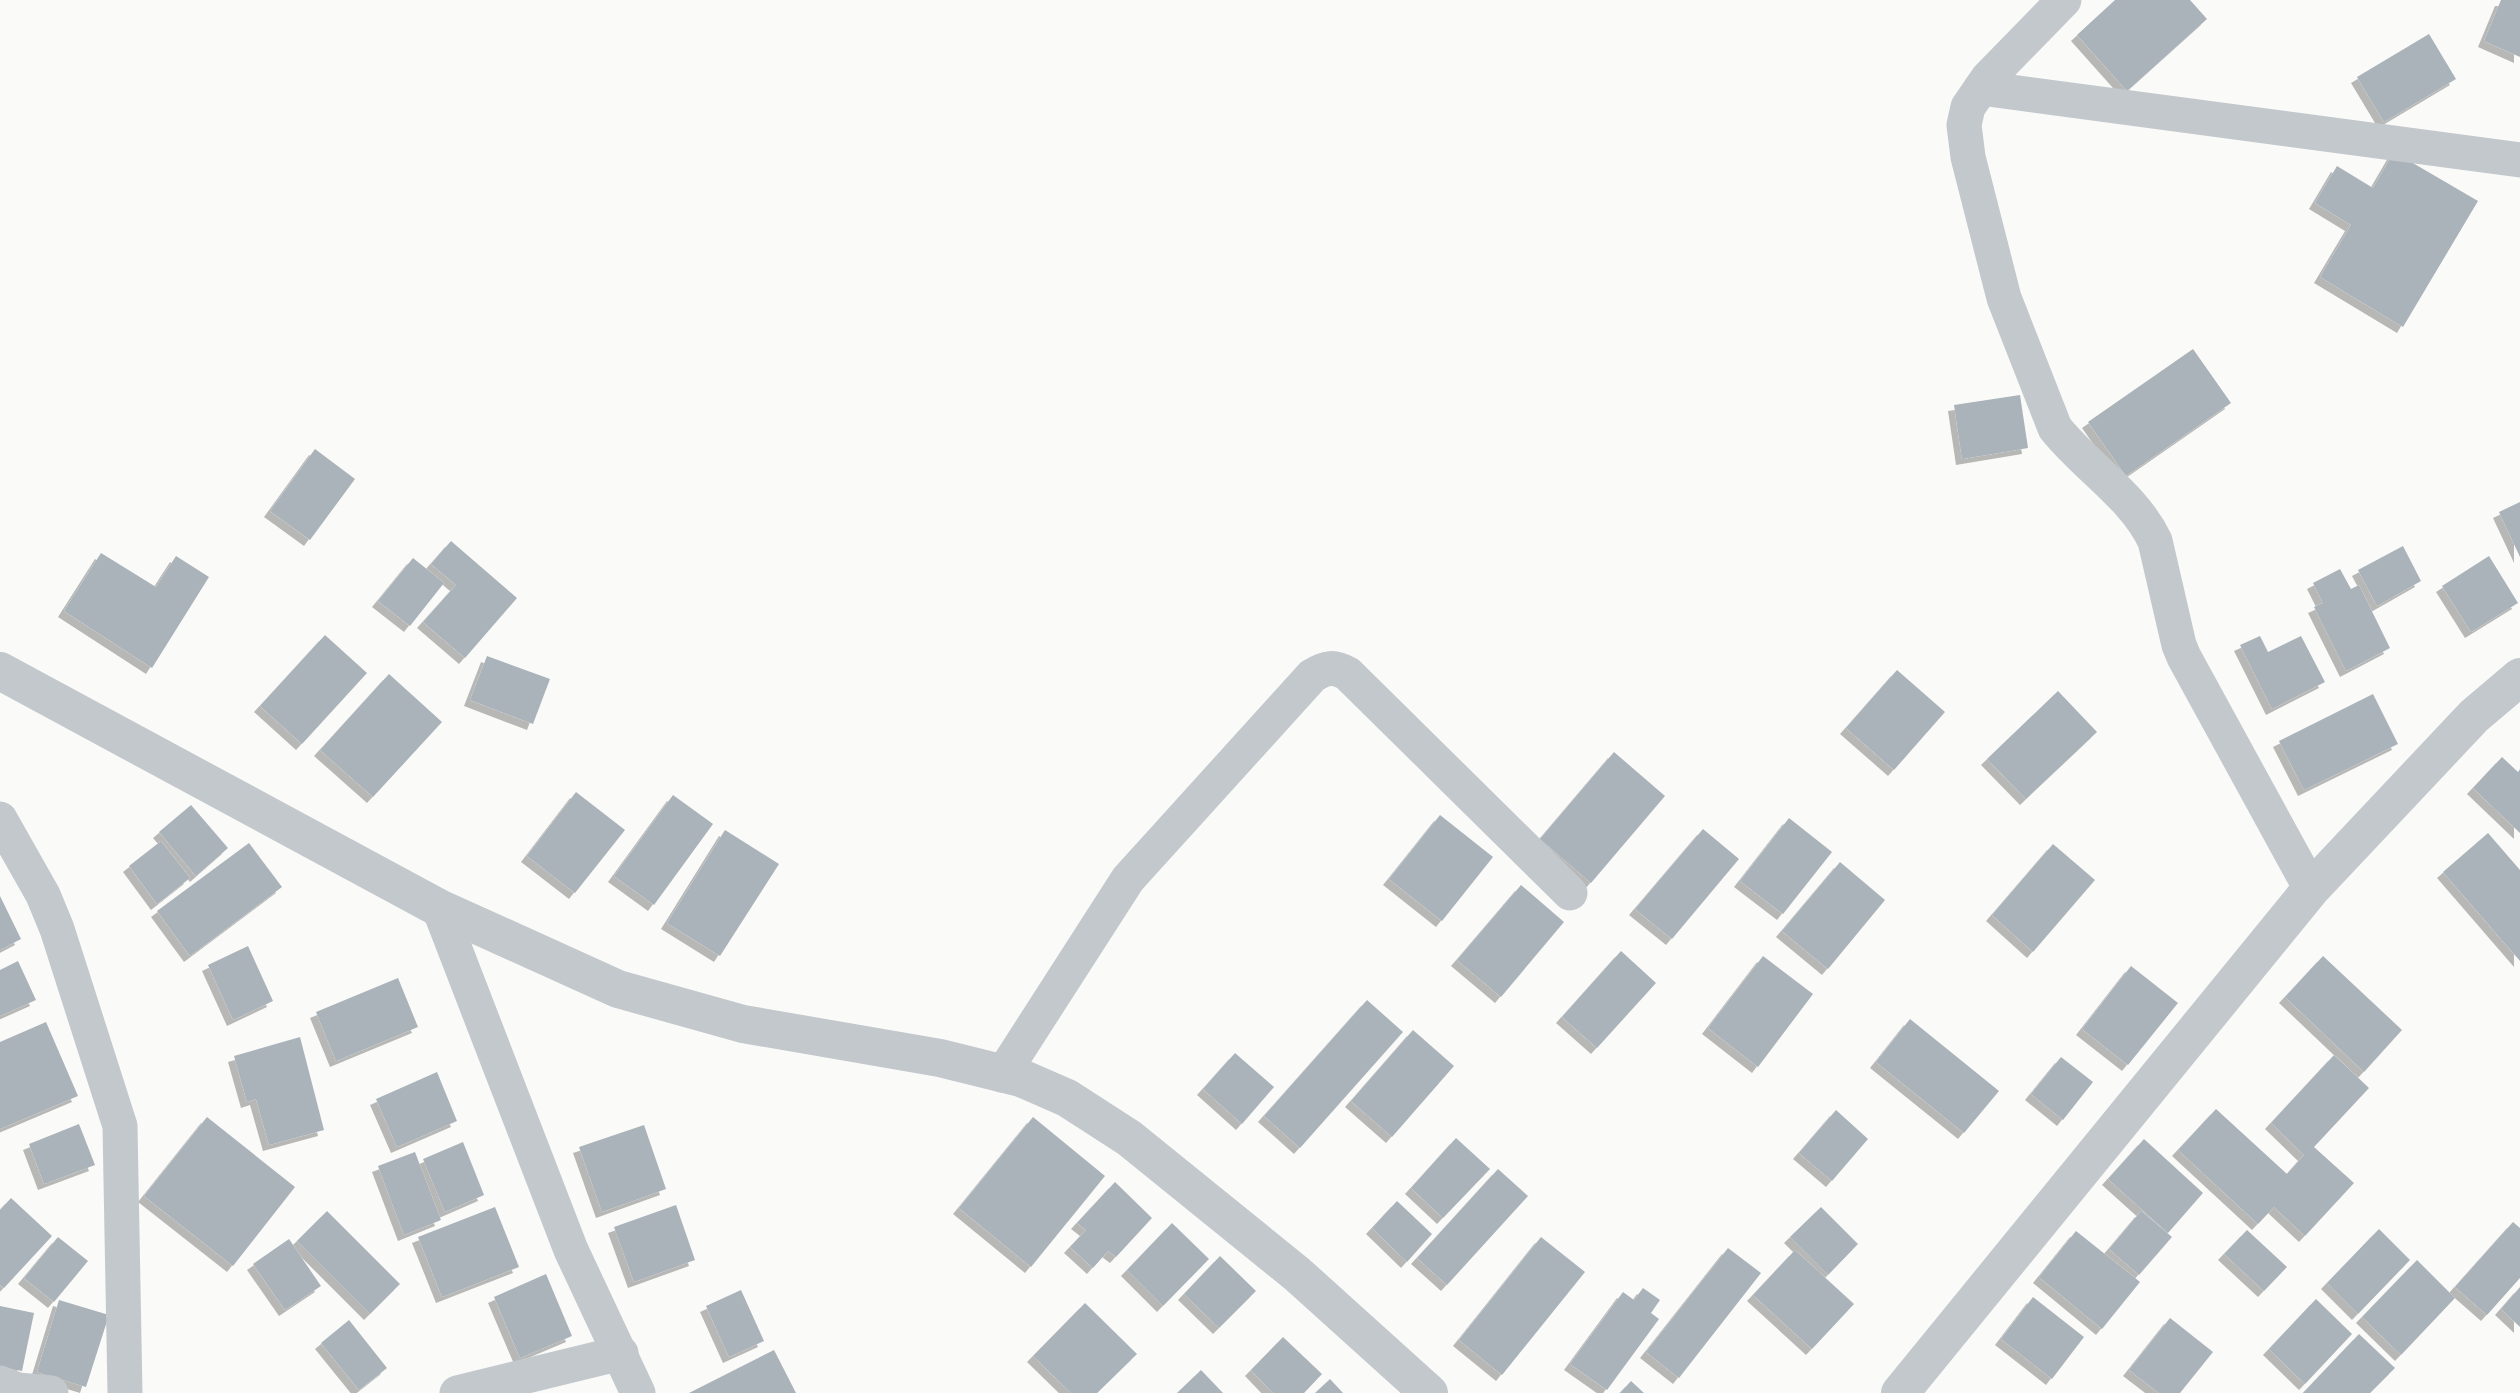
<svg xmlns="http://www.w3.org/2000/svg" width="2520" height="1393" font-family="Inter,sans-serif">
<defs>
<filter id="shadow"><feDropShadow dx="-6" dy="6" stdDeviation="0" flood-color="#0004"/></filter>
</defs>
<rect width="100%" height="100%" fill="#fafaf8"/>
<g fill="#aab3b9" filter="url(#shadow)">
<polygon points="2115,0 2190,0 2207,19 2127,91 2077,35"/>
<polygon points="2501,0 2520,0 2520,57 2484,41"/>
<polygon points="2429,34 2456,79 2384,122 2357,77"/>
<polygon points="2394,152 2478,201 2403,327 2320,277 2351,225 2315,203 2337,166 2373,188"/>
<polygon points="2193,349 2231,403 2126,476 2088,422"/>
<polygon points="2020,395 2028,448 1962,459 1954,405"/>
<polygon points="315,449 355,479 310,540 270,511"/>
<polygon points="2520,502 2520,557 2499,512"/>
<polygon points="451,541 517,598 465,658 423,622 456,585 431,564"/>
<polygon points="2403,546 2421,581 2377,606 2358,570"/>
<polygon points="101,553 156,587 176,556 209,577 152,668 64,611"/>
<polygon points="2489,556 2518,603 2471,632 2442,586"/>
<polygon points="413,558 444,583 410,626 378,601"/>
<polygon points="2340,569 2351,589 2359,585 2390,648 2346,671 2314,607 2323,603 2313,583"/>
<polygon points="325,635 367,673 302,744 260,706"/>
<polygon points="2260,636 2268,652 2301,636 2325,682 2272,709 2240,645"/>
<polygon points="487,656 550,679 533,724 470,700"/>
<polygon points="1897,670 1945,712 1894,770 1846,728"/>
<polygon points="389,674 442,722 373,797 320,750"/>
<polygon points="2058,691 2097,732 2026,799 1987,759"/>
<polygon points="2373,694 2398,744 2304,790 2279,741"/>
<polygon points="1614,752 1665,796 1591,883 1540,839"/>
<polygon points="2502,757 2518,772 2520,769 2520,833 2473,788"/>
<polygon points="576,792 625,830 575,893 527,856"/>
<polygon points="673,795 713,824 654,905 614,876"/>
<polygon points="191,805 228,848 196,876 159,832"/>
<polygon points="1440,815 1493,857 1442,921 1389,879"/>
<polygon points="1789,818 1832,852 1783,914 1740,881"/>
<polygon points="1703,829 1739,859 1672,939 1635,909"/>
<polygon points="725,830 779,864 720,956 667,923"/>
<polygon points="2488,833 2520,870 2520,961 2443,872"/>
<polygon points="161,841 190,878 157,904 129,866"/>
<polygon points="249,843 282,887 190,956 157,911"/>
<polygon points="2053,844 2095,880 2033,952 1992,915"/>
<polygon points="1840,862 1885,900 1828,969 1782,931"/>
<polygon points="1521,885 1564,922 1501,997 1457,960"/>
<polygon points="0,896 21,939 0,950"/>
<polygon points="248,946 273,1001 233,1020 208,965"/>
<polygon points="1621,951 1656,983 1597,1048 1562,1017"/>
<polygon points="1763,956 1813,994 1758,1067 1708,1028"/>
<polygon points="2323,956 2402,1030 2364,1072 2285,997"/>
<polygon points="18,961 36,1000 0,1016 0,970"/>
<polygon points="2131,966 2178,1003 2128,1065 2082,1029"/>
<polygon points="398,978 418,1027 336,1061 316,1012"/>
<polygon points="1367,1000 1403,1032 1300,1148 1264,1116"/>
<polygon points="1910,1019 1999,1091 1964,1133 1876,1062"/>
<polygon points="46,1022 78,1096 0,1129 0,1042"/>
<polygon points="1413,1030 1454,1066 1392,1137 1351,1101"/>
<polygon points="300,1037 324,1130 269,1145 256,1099 247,1102 234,1056"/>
<polygon points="1235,1053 1274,1087 1242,1124 1203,1089"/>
<polygon points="2334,1055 2369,1088 2314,1147 2354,1183 2305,1236 2274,1207 2258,1224 2178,1150 2216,1109 2287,1174 2304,1155 2271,1123"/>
<polygon points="2061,1057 2093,1082 2063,1120 2031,1094"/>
<polygon points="437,1072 457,1121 397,1147 376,1099"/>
<polygon points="1836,1110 1868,1139 1832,1181 1799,1153"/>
<polygon points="207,1117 295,1187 233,1266 144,1196"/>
<polygon points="1033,1117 1105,1176 1031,1267 959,1208"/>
<polygon points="79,1124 95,1165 44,1184 29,1144"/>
<polygon points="644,1125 666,1189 602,1212 579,1147"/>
<polygon points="1456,1138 1490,1169 1443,1218 1411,1188"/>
<polygon points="2144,1139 2203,1193 2168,1233 2108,1179"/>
<polygon points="463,1142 484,1195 445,1212 423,1159"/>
<polygon points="415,1152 441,1220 404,1235 378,1166"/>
<polygon points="1498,1169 1528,1196 1447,1285 1417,1258"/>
<polygon points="1115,1182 1152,1218 1116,1257 1108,1251 1093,1268 1070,1247 1086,1230 1077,1223"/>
<polygon points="11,1198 52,1236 4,1288 0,1285 0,1210"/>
<polygon points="1397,1201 1432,1234 1407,1262 1372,1228"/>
<polygon points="676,1205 695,1260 634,1282 614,1227"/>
<polygon points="495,1207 519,1267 442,1297 418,1237"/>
<polygon points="1821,1207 1858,1244 1828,1275 1790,1237"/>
<polygon points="327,1211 400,1284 370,1314 297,1241"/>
<polygon points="2141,1211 2172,1237 2139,1275 2109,1249"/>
<polygon points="2513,1222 2520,1228 2520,1278 2487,1315 2455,1287"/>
<polygon points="1172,1223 1209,1259 1163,1306 1127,1270"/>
<polygon points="2379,1229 2410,1260 2358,1314 2327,1283"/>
<polygon points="2247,1230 2287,1267 2264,1291 2224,1254"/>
<polygon points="2076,1231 2140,1282 2102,1329 2039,1277"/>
<polygon points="58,1237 88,1261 54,1302 24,1278"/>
<polygon points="1541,1237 1585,1272 1502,1375 1459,1340"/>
<polygon points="289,1239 321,1286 285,1310 253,1264"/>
<polygon points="1728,1248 1761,1273 1679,1378 1646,1352"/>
<polygon points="1795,1250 1854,1304 1812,1349 1753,1295"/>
<polygon points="1220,1256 1256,1291 1219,1328 1184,1294"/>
<polygon points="2417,1260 2455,1298 2401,1355 2362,1317"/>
<polygon points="546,1274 572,1336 520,1358 494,1297"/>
<polygon points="2520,1287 2520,1327 2501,1309"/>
<polygon points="1643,1288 1660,1300 1651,1313 1659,1319 1607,1390 1570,1364 1623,1292 1634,1300"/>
<polygon points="741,1290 764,1341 729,1357 706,1306"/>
<polygon points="2033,1297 2084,1337 2052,1379 2001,1339"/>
<polygon points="2316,1299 2352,1334 2305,1384 2269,1349"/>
<polygon points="59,1300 109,1315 86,1387 37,1372"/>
<polygon points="1085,1303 1137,1354 1097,1393 1071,1393 1033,1356"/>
<polygon points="0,1306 34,1313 22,1371 0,1367"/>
<polygon points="2170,1318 2213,1352 2180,1393 2159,1393 2129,1370"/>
<polygon points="349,1320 387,1368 359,1390 321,1343"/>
<polygon points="2359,1334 2395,1368 2370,1393 2303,1393"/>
<polygon points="1283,1337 1322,1374 1304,1393 1273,1393 1251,1370"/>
<polygon points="774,1350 796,1393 689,1393"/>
<polygon points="1201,1370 1223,1393 1177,1393"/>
<polygon points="1330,1379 1343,1393 1315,1393"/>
<polygon points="1631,1381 1644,1393 1620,1393"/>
</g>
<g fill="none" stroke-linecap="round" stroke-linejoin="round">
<g stroke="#c3c8cc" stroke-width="35">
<path d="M2064,0L1988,78L1968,107L1964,125L1968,157L2004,298L2055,428C2086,467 2134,496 2155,541L2179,645L2184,657L2311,889"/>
<polyline points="1981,88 2520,160"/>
<polyline points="0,819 43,895 57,929 120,1126 125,1393"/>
<polyline points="439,908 571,1250 638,1393"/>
<path d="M1002,1075L1128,879L1312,676C1326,667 1334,666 1348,674L1570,893"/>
<polyline points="0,1383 18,1390 51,1393"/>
<polyline points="457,1393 621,1353"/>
</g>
<g stroke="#c3c8cc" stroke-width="38">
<polyline points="0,671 439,908 618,989 743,1024 940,1058 1021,1078 1067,1098 1129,1138 1297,1274 1429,1393"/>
<polyline points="1900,1393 2311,889 2474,716 2520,677"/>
</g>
</g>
</svg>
